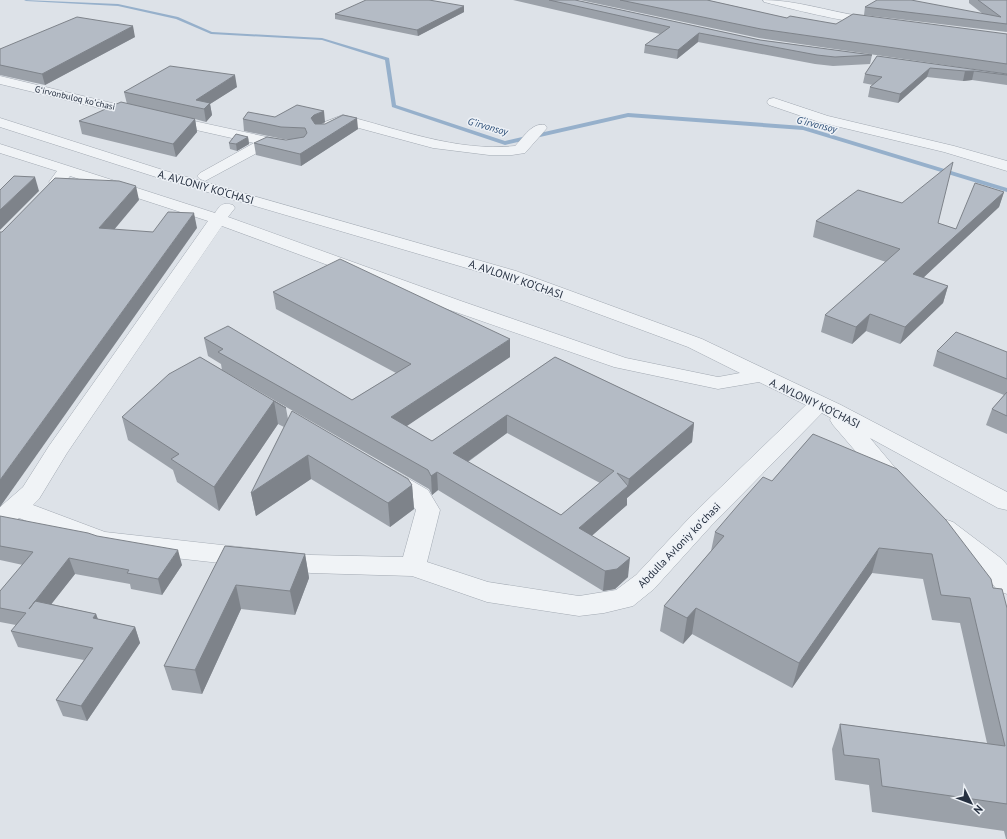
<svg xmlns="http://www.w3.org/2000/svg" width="1007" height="839" font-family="'PT Sans',sans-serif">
<rect width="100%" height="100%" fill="#dde2e8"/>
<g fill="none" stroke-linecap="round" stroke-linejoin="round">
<polygon fill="#96b0cb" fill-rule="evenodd" points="24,0 118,4 178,17 212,32 322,38 389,58 396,105 505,141 628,113 803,126 1007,188 1007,192 803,130 628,117 505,145 392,107 385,60 322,40 211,34 176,19 118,6 26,1"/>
<g stroke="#a2a9b2" stroke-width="1">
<g id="minor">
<path d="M763,0C796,0 827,11 860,16C866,17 879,16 883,22C876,31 780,6 764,2Z"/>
<polygon points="0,76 116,104 290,142 295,143 297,146 295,149 290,150 270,146 205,181 200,179 197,176 200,173 254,143 116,112 0,84"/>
<polygon points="774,98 828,116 954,146 1007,161 1007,171 944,152 819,122 769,105 767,102 769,99"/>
<path d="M343,115C399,129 456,152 515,146C523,138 532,122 545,125L547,128L525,153L512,155H489L433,148L344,124L330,129L325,128L323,125L325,122Z"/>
<path d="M0,118L166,171L516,271L702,339L841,405L1007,492V510L998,508L870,438L908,483L904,489L896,491L888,489L833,425L830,420L831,418L822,413L711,526L654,589L633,606L604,613L579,616L487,602L412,576L311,573L102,550L19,518L9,527L0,530V507L23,487L49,446L208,221L70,176L63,185H51L49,182L57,171L0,153V144L215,213C220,205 223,202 233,205L235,208L228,217L461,301L626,358L718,377L740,373L688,347L504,279L156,177L0,127ZM222,226L447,309L614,367L718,389L759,382L806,405L693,514L636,575L616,590L579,596L488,582L427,562L440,510L428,490L395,471L387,468L379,471L375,476C385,492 406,493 416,510L403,557L311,555L105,532L33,505L39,499L67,453Z"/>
<polygon points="944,519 953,522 1002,559 1007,565 1007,594 998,591 984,573 935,534 932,528 935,522"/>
</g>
</g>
<use href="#minor" fill="#f0f3f6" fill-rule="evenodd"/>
</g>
<g fill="#9ba1a9" fill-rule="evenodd">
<polygon points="513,0 575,0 760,40 872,55 870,64 833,66 815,64 698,42 677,59 644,53 645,45 660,34"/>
<polygon points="580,0 707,0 787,18 836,24 1007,34 1007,74 759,38"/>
<polygon points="969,0 1007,0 1007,32 864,15 865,7 983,14 969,3"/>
<polygon points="464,12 418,36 335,19 335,14"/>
<polygon points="135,37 45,85 0,75 0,49"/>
<polygon points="877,56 1007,74 1007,85 972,80 963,81 927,77 898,103 868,97 870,87 873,85 863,83 865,74"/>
<polygon points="237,87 210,104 212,115 206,122 195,119 197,132 176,157 82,134 79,121 127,104 124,92"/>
<polygon points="275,117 325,122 322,124 358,129 301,166 256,155 254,143 286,140 291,139 283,139 244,131 243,119"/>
<polygon points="248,137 249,144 237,151 230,149 229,143"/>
<polygon points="1004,192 999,207 923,278 948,286 943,303 900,344 866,331 852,344 821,332 825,315 886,262 813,237 816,221 938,223 956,229"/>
<path d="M273,292L510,357L406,426L432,441L555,357L694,423L692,442L627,498V505L591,536L628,577L615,589L603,591L438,490L432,495L429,489L222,370L221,364L208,356L204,338L352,400L396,373L276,309ZM507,433L600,483L561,515L468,462Z"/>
<polygon points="937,351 1007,352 1007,434 986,425 992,409 1004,395 933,366"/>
<polygon points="200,357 286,408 288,419 412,485 414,509 390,527 311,479 256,516 251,493 284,427 278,424 219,511 177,482 173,470 128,440 122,417"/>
<polygon points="813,434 993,588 1007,608 1007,839 1006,839 1004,831 872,812 869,785 835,780 832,749 840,724 987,743 960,623 932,620 923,579 872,573 792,688 692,634 683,644 660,631 664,606 711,551 715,532 772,481"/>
<polygon points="0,516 182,565 162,595 131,589 130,584 75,574 51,604 96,614 98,619 135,627 140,643 87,721 63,716 56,700 84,660 18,647 11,631 16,625 0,622 0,591 23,565 0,560"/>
<polygon points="225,546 305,554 309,578 295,615 241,609 202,694 172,690 164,666"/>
</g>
<g fill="#7e838a">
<polygon points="464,6 464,12 418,36 417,30"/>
<polygon points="133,26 135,37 45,85 42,74"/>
<polygon points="699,33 698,42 677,59 678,50"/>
<polygon points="930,68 927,77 898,103 900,94"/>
<polygon points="965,71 974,71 972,80 963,81"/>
<polygon points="235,75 237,87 210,104 212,115 206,122 204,109 196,100"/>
<polygon points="324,111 325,122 315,127 311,118 314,115"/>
<polygon points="357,118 358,129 301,166 300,154"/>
<polygon points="195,119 197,132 176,157 173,144"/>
<polygon points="248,137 249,144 237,151 236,144"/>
<polygon points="35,177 39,191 0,230 0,210"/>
<polygon points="136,186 139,200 103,243 99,228"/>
<polygon points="1004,192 999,207 909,291 913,274"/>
<polygon points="194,213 197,228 0,507 0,480"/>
<polygon points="948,286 943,303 900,344 905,327"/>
<polygon points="870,314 866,331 852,344 856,327"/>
<polygon points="510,339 510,357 392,436 391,417"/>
<polygon points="274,401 278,424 219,511 214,487"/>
<polygon points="507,415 507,433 453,472 453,453"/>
<polygon points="694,423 692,442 627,498 627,505 578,548 579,528 628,486 629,479"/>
<polygon points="308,455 311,479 256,516 251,493"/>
<polygon points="437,472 438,490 432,495 431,476"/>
<polygon points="412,485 414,509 390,527 388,503"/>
<polygon points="879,548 872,573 792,688 799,663"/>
<polygon points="178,550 182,565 162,595 158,579"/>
<polygon points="305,554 309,578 295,615 290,591"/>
<polygon points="69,558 75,574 35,625 29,609"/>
<polygon points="630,558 628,577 615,589 603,591 605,571"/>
<polygon points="236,585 241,609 202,694 195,670"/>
<polygon points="696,608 692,634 683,644 687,618"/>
<polygon points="96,614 101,629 93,618"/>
<polygon points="135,627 140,643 87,721 81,706"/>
</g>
<g fill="#b4bbc5" stroke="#7e838a" fill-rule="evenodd">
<polygon points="366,0 429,0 464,6 417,30 335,14"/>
<polygon points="549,0 575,0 760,40 872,55 835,57 817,55 699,33 678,50 645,45 670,27"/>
<polygon points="620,0 707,0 787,18 790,16 836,24 853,14 1007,34 1007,64 761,29"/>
<polygon points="877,0 911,0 1001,17 978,0 1007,0 1007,24 865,7"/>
<polygon points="77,17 133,26 42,74 0,65 0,49"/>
<polygon points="877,56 1007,74 1007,75 974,71 965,71 930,68 900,94 870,87 882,77 865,74"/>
<polygon points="170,66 235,75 196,100 210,103 204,109 124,92"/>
<polygon points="121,102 195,119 173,144 79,121"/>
<polygon points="297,105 324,111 314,115 311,118 315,124 325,124 343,115 357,118 300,154 254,143 267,137 286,140 304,137 307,133 305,128 281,127 243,119 248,112 275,117"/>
<polygon points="236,134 248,137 236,144 229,143"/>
<polygon points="953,162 938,223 956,229 975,183 1004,192 913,274 948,286 905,327 870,314 856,327 825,315 900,249 816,221 858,190 902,203"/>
<polygon points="14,176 35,177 0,210 0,190"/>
<polygon points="55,178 119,181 136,186 99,228 153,232 168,212 194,213 0,480 0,232 2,232"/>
<path d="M340,259L510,339L391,417L432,441L555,357L694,423L629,479L617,473L628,486L579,528L630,558L617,569L605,571L437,472L431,476L428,470L218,352L223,349L204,338L228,326L352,400L411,364L273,292ZM507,415L614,471L561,515L453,453Z"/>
<polygon points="956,332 1007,352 1007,379 937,351"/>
<polygon points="200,357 286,408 274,401 214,487 171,459 179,454 122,417 169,374"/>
<polygon points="1007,392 1007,416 992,409"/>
<polygon points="292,411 408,479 412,485 388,503 308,455 251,493"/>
<polygon points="813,434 897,469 946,520 991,579 993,588 1002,589 1007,608 1007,804 882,786 879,759 844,755 840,724 1005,746 970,598 941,595 932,554 879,548 799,663 696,608 687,618 664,606 724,536 715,532 739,504 763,477 772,481"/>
<polygon points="0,516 88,533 97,536 178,550 158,579 127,573 129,570 69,558 29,609 35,601 96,614 93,618 135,627 81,706 56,700 93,648 11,631 26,613 0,608 0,591 33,552 0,546"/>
<polygon points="225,546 305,554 290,591 236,585 195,670 164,666"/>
</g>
<g text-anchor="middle" stroke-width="3" stroke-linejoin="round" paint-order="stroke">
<g font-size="9" fill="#263040" stroke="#edf1f6">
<text transform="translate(75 98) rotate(13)" y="3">Gʻirvonbuloq koʻchasi</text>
</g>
<g font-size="10" font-style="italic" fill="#2d4f77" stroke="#edf1f6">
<text transform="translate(817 124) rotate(14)" y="4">G‘irvonsoy</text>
<text transform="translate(488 126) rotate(16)" y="4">G‘irvonsoy</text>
</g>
<g font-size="11" fill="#263040" stroke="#edf1f6">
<text transform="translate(206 187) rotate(16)" y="4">A. AVLONIY KO‘CHASI</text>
<text transform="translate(516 279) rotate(19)" y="4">A. AVLONIY KO‘CHASI</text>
<text transform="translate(815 403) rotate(26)" y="4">A. AVLONIY KO‘CHASI</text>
<text transform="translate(679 545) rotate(-46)" y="4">Abdulla Avloniy koʻchasi</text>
</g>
</g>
<g transform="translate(971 803) rotate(132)" stroke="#edf1f6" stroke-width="3" paint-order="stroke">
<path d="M0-3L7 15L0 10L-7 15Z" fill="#263040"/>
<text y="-6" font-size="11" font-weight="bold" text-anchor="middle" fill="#263040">N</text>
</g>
</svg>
